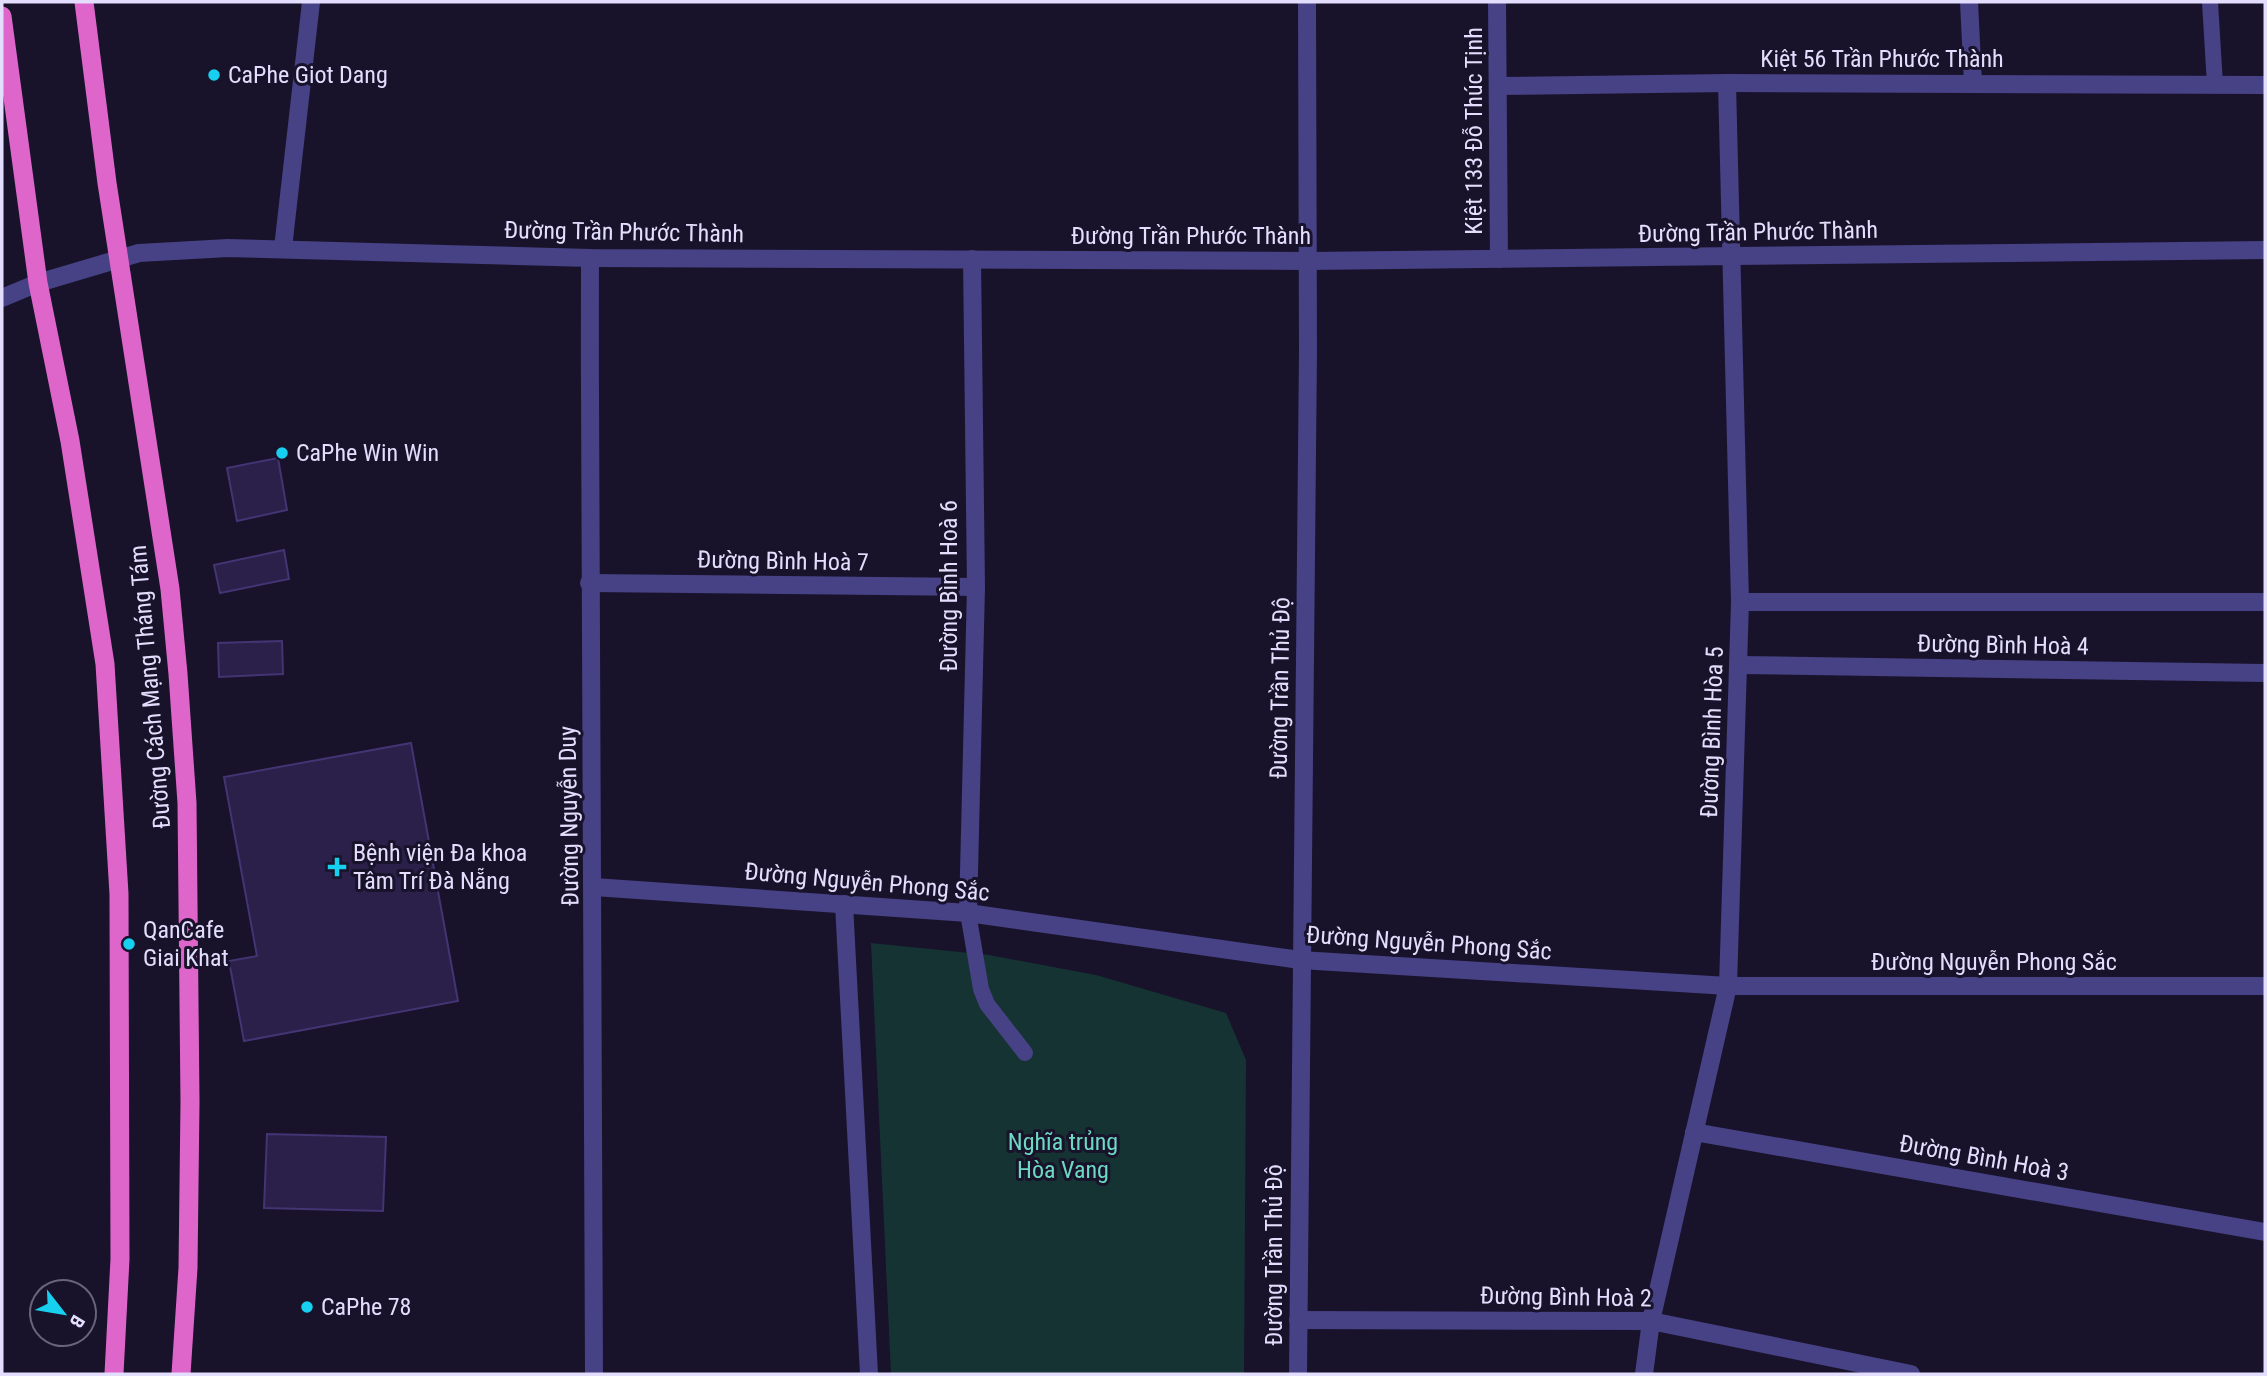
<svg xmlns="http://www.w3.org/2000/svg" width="2267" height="1376" font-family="'Roboto Condensed',sans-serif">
<rect width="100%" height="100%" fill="#18132a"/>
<polygon fill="#163333" points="871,943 989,955 1096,975 1226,1013 1246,1060 1244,1374 891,1374"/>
<g fill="#2a2049" stroke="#433474" stroke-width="2">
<polygon points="278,458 287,510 237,521 227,468"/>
<polygon points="284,550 289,579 220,593 214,565"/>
<polygon points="282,641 283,674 219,677 218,643"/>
<polygon points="411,743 458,1001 244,1041 229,961 257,956 224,777"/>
<polygon points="267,1134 386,1137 383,1211 264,1208"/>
</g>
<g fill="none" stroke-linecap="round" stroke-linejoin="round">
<g stroke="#474185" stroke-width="16">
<polyline points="2210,2 2215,85"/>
<polyline points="968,913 981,989 987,1004 1025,1053"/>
</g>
<g stroke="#474185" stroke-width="18">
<polyline points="1497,2 1499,259"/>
<polyline points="1969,2 1973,83"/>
<polyline points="1498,86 1727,83 2265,85"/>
<polyline points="283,248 311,2"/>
<path d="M590,258C589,630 594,1002 594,1374"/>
<polyline points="589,583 976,587"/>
<polyline points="1740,602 2265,602"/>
<polyline points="1740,665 2265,673"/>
<polyline points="594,887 968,913 1300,960 1728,986 2265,986"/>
<polyline points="844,904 869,1374"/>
<polyline points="968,913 976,587 972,259"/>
<polyline points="1694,1132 2265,1232"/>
<polyline points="1298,1320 1651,1321 1911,1374"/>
<polyline points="1644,1374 1651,1321 1728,986 1740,602 1727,83"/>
</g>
<g stroke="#474185" stroke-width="18">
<polyline points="2,298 38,283 139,253 228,248 590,258 1308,261 2265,250"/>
<polyline points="1298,1374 1308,351 1307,2"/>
</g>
<g stroke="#de66cb" stroke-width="19">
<polyline points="84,2 107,183 170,589 178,674 187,803 190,1102 188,1268 181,1374"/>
<polyline points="2,16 38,283 70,441 105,664 119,894 120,1259 114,1374"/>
</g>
</g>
<g fill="#17d0ef" stroke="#18132a" stroke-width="2.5">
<circle cx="214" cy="75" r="7"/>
<circle cx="282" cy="453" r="7"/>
<path d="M333.5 856.5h7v7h7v7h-7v7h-7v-7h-7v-7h7z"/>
<circle cx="129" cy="944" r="7"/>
<circle cx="307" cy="1307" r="7"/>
</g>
<g text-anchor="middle" stroke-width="6" stroke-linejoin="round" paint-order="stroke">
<g font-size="24" fill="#e3defd" stroke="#18132a">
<text x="1882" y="67">Kiệt 56 Trần Phước Thành</text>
<text transform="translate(1474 131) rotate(-90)" y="8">Kiệt 133 Đỗ Thúc Tịnh</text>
<text transform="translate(624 232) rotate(1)" y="8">Đường Trần Phước Thành</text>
<text transform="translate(1758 232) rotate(-1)" y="8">Đường Trần Phước Thành</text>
<text x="1191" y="244">Đường Trần Phước Thành</text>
<text transform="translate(783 561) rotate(1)" y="8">Đường Bình Hoà 7</text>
<text transform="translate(949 586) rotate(-90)" y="8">Đường Bình Hoà 6</text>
<text transform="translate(2003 645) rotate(1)" y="8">Đường Bình Hoà 4</text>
<text transform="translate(150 687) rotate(-95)" y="8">Đường Cách Mạng Tháng Tám</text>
<text transform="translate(1280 688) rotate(-89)" y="8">Đường Trần Thủ Độ</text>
<text transform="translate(1712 732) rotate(-88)" y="8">Đường Bình Hòa 5</text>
<text transform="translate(569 816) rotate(-91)" y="8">Đường Nguyễn Duy</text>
<text transform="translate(867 882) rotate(5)" y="8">Đường Nguyễn Phong Sắc</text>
<text transform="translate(1429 943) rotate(4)" y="8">Đường Nguyễn Phong Sắc</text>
<text x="1994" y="970">Đường Nguyễn Phong Sắc</text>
<text transform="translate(1984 1158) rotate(10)" y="8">Đường Bình Hoà 3</text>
<text transform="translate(1274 1255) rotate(-90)" y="8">Đường Trần Thủ Độ</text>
<text transform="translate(1566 1297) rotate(1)" y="8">Đường Bình Hoà 2</text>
</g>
<g font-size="24" fill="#e3defd" stroke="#18132a" text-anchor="start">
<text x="228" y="83">CaPhe Giot Dang</text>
<text x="296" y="461">CaPhe Win Win</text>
<text x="353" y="861">Bệnh viện Đa khoa<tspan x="353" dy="28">Tâm Trí Đà Nẵng</tspan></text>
<text x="143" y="938">QanCafe<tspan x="143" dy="28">Giai Khat</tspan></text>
<text x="321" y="1315">CaPhe 78</text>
</g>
<g font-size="24" fill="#6dd9c3" stroke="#18132a">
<text x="1063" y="1150">Nghĩa trủng<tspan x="1063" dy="28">Hòa Vang</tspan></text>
</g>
</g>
<rect width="2267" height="1376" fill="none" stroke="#e3defd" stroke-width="7"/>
<g transform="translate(63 1313) rotate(121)"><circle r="33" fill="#18132a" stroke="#69647e" stroke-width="2"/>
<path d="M0-5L12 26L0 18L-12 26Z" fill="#17d0ef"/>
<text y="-10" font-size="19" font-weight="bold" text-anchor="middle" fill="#e3defd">B</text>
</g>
</svg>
